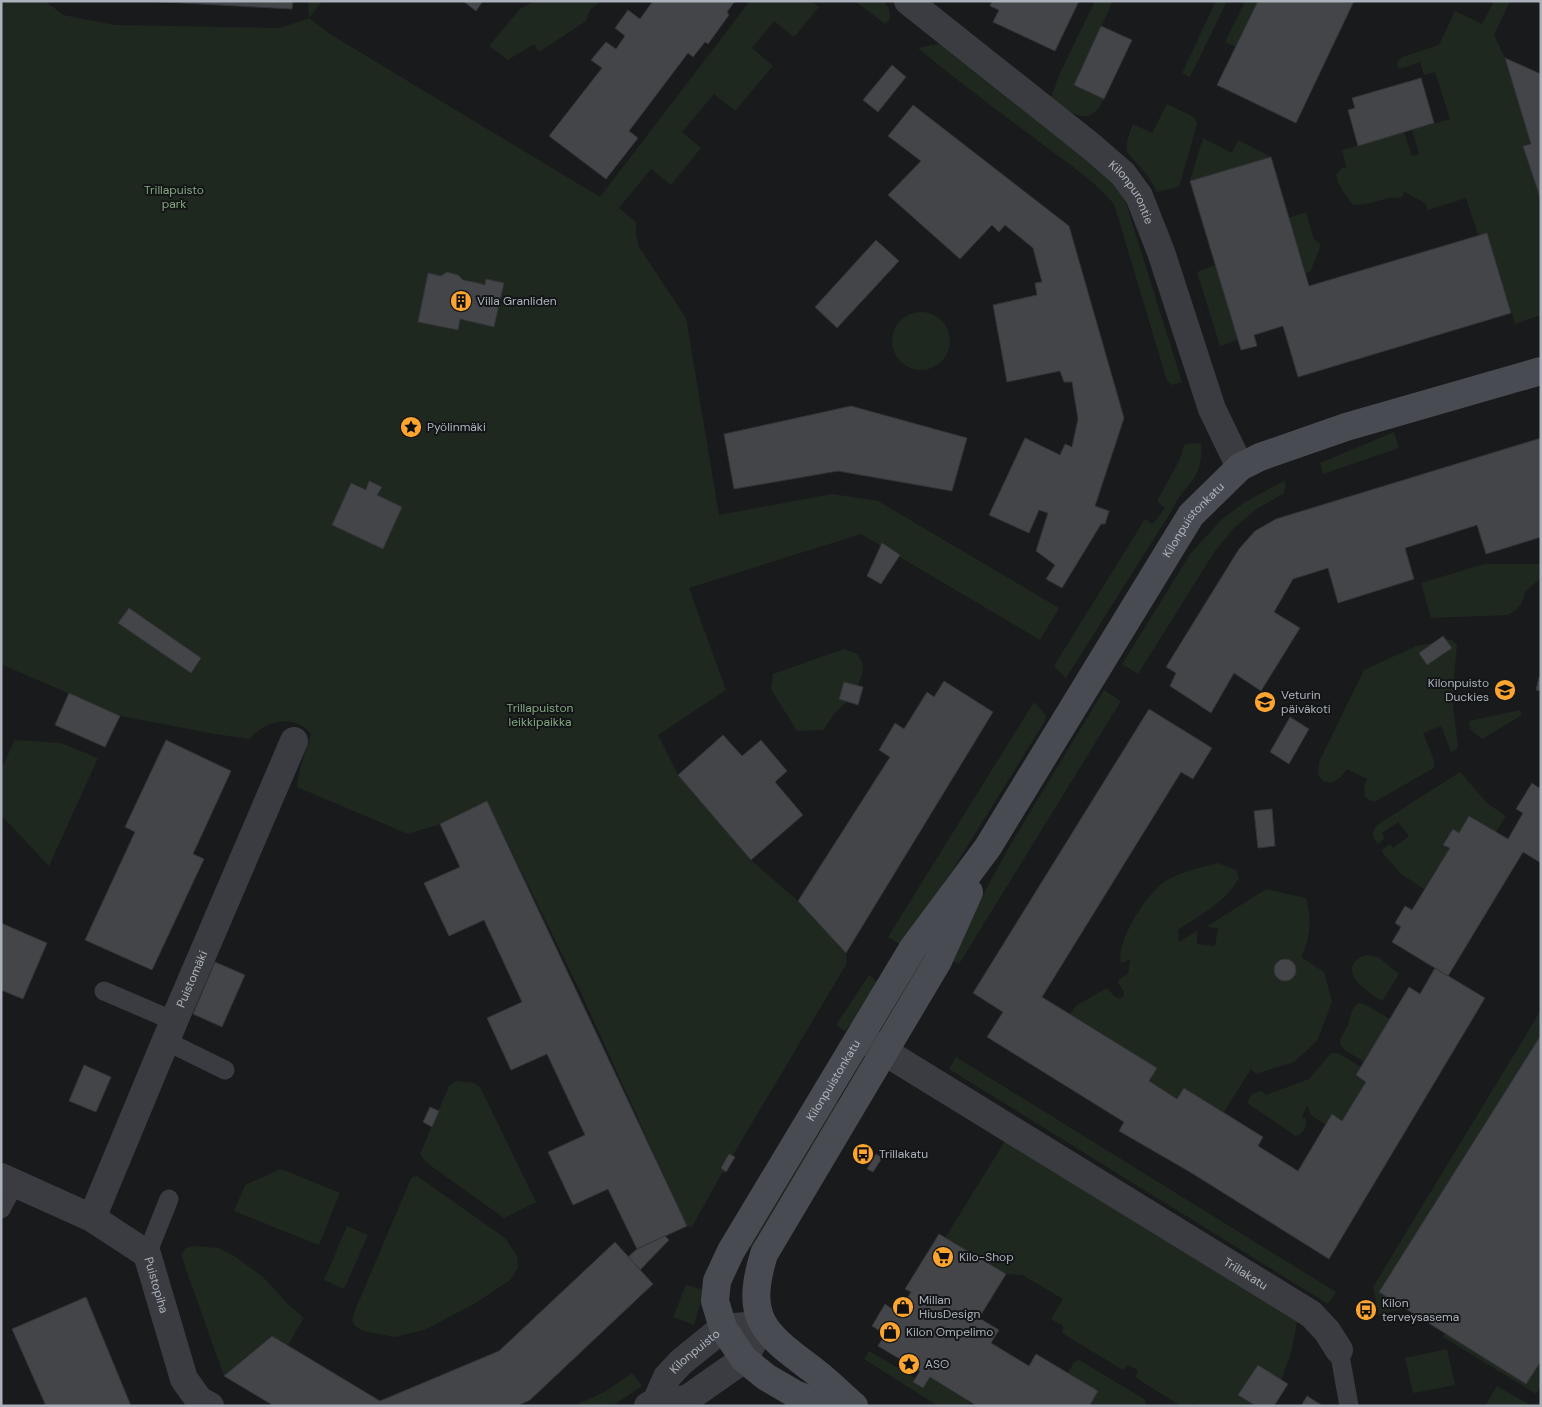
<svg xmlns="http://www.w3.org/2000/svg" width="1542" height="1407" font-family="'DM Sans',sans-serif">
<rect width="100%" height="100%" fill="#191a1c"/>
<g fill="#1f281f">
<path d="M1,1H45L63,15L115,25L280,28L309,18L308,1H322L309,18L330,34L600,197L750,1H811L819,7L794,37L774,21L752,48L773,66L735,111L714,94L682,132L701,148L671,185L651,169L619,208L636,222V233L639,247L686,318L719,515L832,494L878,501L1059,608L1040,640L861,534L689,588L726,690L658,735L678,775L751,860L798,901L846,953L847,963L733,1155L735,1157L726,1172L724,1171L722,1173L692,1227L687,1226L580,991L487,801L440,824L408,834L297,787L300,768L311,734C295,713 265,720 250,739L215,734L120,716L1,664Z"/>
<polygon points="534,1 601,1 590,10 586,21 539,52 534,44 508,60 489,46 520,9"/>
<polygon points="855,1 884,1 889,9 890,18 885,24"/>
<path d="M1095,1H1113L1074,85L1104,99C1088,130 1071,113 1051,97L1060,73Z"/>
<polygon points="1216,1 1227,1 1190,77 1182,73"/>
<polygon points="1245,1 1258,1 1236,47 1225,42"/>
<path d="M1494,1H1510L1494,35L1505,58L1531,143L1523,146L1541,200V315L1515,324L1487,233L1478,235L1466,198L1428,210L1425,203L1403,191L1404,195L1400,198C1381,196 1369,208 1352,204C1346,195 1338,186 1336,175L1341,169L1346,167L1342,150L1404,132L1412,156L1419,154L1412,130L1450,119L1435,72L1424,75L1420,62L1400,69L1397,66L1398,61L1402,57L1439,45L1455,11L1482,24Z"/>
<path d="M943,43L1098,163L1124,197L1182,382L1172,385L1167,381L1114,204C1092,178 1064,161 1037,140C997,110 956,80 918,48Z"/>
<path d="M1167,104L1194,117L1197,124L1179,187L1157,192C1154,186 1151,180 1147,175C1130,152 1119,158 1133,124L1152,133Z"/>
<polygon points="1203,138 1232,153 1238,140 1271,157 1190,181"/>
<polygon points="1306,212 1314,239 1321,245 1310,272 1306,273 1289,218"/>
<polygon points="1215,265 1238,340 1220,346 1197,272"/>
<circle cx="921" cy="341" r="29"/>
<polygon points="1394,432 1399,448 1323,474 1320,463"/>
<path d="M1201,443C1204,480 1185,482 1172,510L1066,678L1054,666L1145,519L1153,524L1165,508L1157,501L1179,461L1185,444Z"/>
<polygon points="1284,481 1286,486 1283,494 1258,508 1236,526 1215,551 1138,674 1122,664 1191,553 1221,520 1245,502"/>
<polygon points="1484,564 1541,564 1541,578 1526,591 1521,604 1516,610 1508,615 1431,618 1421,583"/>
<polygon points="1445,639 1452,640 1457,645 1452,698 1458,746 1456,750 1451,752 1441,726 1423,733 1434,760 1434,768 1376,801 1371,801 1365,797 1364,788 1367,779 1347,769 1341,777 1331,783 1323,781 1318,775 1319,762 1364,670 1416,646 1433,643"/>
<polygon points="844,649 857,654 863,664 862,676 853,696 835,713 823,730 797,731 771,689 773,674"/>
<polygon points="1104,690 1121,701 959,964 948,958 1012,842"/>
<polygon points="1034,702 1046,715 1045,721 952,871 901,945 888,937"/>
<polygon points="1520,710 1522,715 1482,739 1470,729 1469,721"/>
<polygon points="15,740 61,743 98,758 49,866 1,815 1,769"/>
<path d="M1460,772L1488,804L1506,816L1496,832L1469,816L1459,833L1453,829L1443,844L1450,848L1424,889L1400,873L1381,851L1390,844L1393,848L1409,836L1398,822L1382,833L1385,838L1378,844C1372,836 1371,833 1377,825Z"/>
<path d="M1218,863L1236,870L1239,878C1225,903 1201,914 1178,930L1179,942L1197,931V944L1215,946L1218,928L1206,927L1266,889L1306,898C1312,922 1311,935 1301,957L1324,972L1332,1002L1317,1041L1294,1062L1256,1074L1251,1069L1224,1112L1184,1088L1177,1099L1149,1081L1157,1068L1070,1014L1077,1005L1107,988L1114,996L1119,999L1123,997L1124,992L1118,983L1119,979L1128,974L1130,959L1121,963C1115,942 1148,891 1167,880C1183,871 1200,868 1218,863Z"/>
<path d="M1367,955L1378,957L1399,974L1382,1001C1371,994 1341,976 1356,960C1359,958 1364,956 1367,955Z"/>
<polygon points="869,975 883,987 845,1031 836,1025"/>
<path d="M1359,1003L1364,1004L1390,1019L1364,1062L1345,1050L1340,1044C1340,1036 1345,1032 1348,1025C1351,1016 1350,1009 1359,1003Z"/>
<polygon points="1541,1010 1541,1035 1379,1291 1405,1308 1379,1315 1373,1287"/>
<path d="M1331,1053H1338L1361,1067L1356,1075L1366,1082L1342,1121L1332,1114L1326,1125L1311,1115L1307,1105L1302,1117L1306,1119C1308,1127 1303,1134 1296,1136L1247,1103C1250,1095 1253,1092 1262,1091L1266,1095L1309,1079Z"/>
<polygon points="956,1057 1336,1292 1328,1304 949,1069"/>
<polygon points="456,1081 474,1083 480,1087 536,1202 504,1218 427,1163 420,1154 449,1086"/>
<polygon points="835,1100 843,1106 755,1250 746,1245"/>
<polygon points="1005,1141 1297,1322 1291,1353 1281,1380 1258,1365 1238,1395 1256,1406 1199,1406 1194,1403 1192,1406 1181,1406 1136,1378 1138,1370 1128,1365 1123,1370 1062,1333 1063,1326 1051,1319 1063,1299 1022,1275 1006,1274 945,1238"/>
<polygon points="281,1169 340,1193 319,1245 234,1211 245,1185"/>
<polygon points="417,1176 505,1238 517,1256 518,1268 510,1280 474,1304 424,1330 395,1337 363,1331 355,1326 352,1320 356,1308 409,1183 412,1177"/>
<polygon points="347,1226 368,1235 344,1289 324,1280"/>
<polygon points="194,1246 218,1248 233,1255 262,1276 288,1304 304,1318 288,1345 271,1336 224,1376 181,1255 186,1248"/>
<polygon points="686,1285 704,1290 694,1325 673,1317"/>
<polygon points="1445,1333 1526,1384 1541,1361 1541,1386 1536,1394 1443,1337"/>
<polygon points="1447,1349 1455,1385 1413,1393 1405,1358"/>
<polygon points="869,1351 915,1378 913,1382 922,1388 930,1377 970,1402 968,1406 938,1406 864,1359"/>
<polygon points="1079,1360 1144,1399 1147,1406 1090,1405 1098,1391 1068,1373 1074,1362"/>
<polygon points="632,1373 642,1386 615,1404 611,1406 574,1406 606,1391"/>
<polygon points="1497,1386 1530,1405 1485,1406"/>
</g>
<g fill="#434549" stroke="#333438">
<polygon points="146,1 293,1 292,9"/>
<polygon points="463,1 483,1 476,11"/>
<polygon points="653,1 735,1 727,12 729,15 708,44 705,42 693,57 688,53 629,131 638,138 606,179 549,136 602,68 591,60 606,42 616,49 625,36 615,28 628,10 640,19"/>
<polygon points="992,1 1079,1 1055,51 993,22 999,10 990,6"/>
<polygon points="1258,1 1354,1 1296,123 1217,85"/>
<polygon points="1101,26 1132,40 1104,99 1074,85"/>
<polygon points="1505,58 1541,74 1541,200 1523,146 1531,144"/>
<polygon points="892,65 906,77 878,112 863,100"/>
<polygon points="1421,78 1434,123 1358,146 1348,110 1355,108 1352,98"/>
<polygon points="913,105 1069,226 1124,418 1095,506 1109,511 1105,524 1101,524 1062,588 1046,579 1055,565 1036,551 1048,513 1039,510 1029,533 989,515 1025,438 1060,455 1065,444 1072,447 1078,419 1072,382 1064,382 1060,371 1007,382 993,305 1037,295 1035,283 1042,282 1033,248 1005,225 999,232 992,225 960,259 888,195 921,161 888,136"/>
<polygon points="1271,157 1309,286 1487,233 1511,313 1298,377 1283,326 1254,335 1257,346 1241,350 1190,181"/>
<polygon points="876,240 899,261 837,328 815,307"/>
<polygon points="447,272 458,275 463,280 478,283 485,285 486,279 504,283 494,327 460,319 458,330 418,322 428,273 441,276"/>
<polygon points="851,406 967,438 952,491 838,471 734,489 724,434"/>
<polygon points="1541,438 1541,537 1486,554 1477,525 1405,548 1414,579 1338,603 1328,568 1293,579 1274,612 1300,628 1261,691 1234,673 1211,713 1170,686 1176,673 1166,667 1239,549 1255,531 1276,519"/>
<polygon points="369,481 382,487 377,495 402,507 383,549 332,525 351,483 366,490"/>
<polygon points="882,543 900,555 881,584 867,576"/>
<polygon points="129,608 201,658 191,673 118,623"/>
<polygon points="1443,636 1452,648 1427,665 1419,653"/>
<polygon points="1539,677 1541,678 1541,691 1536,690"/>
<polygon points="944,681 993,712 846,953 798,901 890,757 879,750 895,723 904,729 927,692 934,697"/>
<polygon points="844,682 863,687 858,705 839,699"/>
<polygon points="69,693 120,716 105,747 55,725"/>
<polygon points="1149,709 1212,748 1193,779 1181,772 1042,997 1157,1068 1149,1081 1177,1099 1184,1088 1263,1137 1258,1146 1298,1171 1332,1114 1342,1121 1366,1082 1356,1075 1409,987 1420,994 1435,968 1485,998 1329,1259 1190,1172 1119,1131 1124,1122 987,1037 1003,1012 973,993"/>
<polygon points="1290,717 1309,729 1289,764 1270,752"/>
<polygon points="723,735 742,756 761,740 787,771 775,782 803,815 751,860 678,775"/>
<polygon points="166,740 231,771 193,854 204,859 152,970 85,940 135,832 125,827"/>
<polygon points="1532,783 1539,788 1541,784 1541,863 1523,852 1448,976 1392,942 1401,927 1395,923 1405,906 1412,910 1450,848 1443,845 1453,829 1459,833 1469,816 1508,839 1523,813 1516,809"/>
<polygon points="487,801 687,1226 637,1249 608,1189 573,1205 548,1152 585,1135 547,1054 511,1070 487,1018 522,1002 484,920 449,936 424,883 460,867 440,824"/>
<polygon points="1272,809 1275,846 1258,848 1254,811"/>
<polygon points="1,923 47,943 23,999 1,990"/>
<circle cx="1285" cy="970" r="11"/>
<polygon points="215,962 245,975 222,1027 193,1014"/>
<polygon points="1541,1035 1541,1361 1526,1384 1379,1292"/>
<polygon points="84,1065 111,1077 96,1112 69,1101"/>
<polygon points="430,1107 439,1111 432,1127 423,1122"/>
<polygon points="729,1154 735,1157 726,1172 721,1168"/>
<polygon points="876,1154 882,1158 873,1172 867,1169"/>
<polygon points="939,1234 1006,1274 979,1318 999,1330 991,1343 1029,1366 1036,1354 1098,1391 1090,1405 1092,1406 977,1406 930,1377 923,1388 913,1382 920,1371 878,1346 885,1334 872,1326 885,1304 898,1313 911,1292 905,1289"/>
<polygon points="665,1236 669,1240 640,1270 628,1257 637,1249"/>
<polygon points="615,1242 653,1284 530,1400 517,1406 274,1406 224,1376 272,1336 380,1401 499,1351"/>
<polygon points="86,1297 131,1406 46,1406 12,1329"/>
<polygon points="1258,1365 1288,1384 1274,1406 1256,1406 1238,1395"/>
<polygon points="1307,1396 1323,1406 1301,1406"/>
</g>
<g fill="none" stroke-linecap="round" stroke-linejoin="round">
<g stroke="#3a3c41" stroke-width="19">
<polyline points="104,991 174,1021"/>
<polyline points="166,1041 225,1070"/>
<polyline points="1,1209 14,1184"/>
<polyline points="147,1254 169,1199"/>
<polyline points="1339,1350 1349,1406"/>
</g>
<g stroke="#3a3c41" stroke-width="28">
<path id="s1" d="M908,1L1092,147L1123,174L1139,196L1161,252L1212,409L1240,467"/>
<path id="s2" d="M864,1039L1311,1314L1327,1331L1339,1350"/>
<path id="s3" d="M1,1177L92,1218L147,1254L184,1379L199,1400L210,1406"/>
<path id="s4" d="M92,1218L174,1021L294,741"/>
<path id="s5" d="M656,1402L667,1377L681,1362L723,1328L746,1326"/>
<polyline points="648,1406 656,1402 687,1399 744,1359 762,1325"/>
</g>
<g stroke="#484b51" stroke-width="28">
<path id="s6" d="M827,1406L797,1395L766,1377L744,1359L723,1328L715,1301L717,1281L731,1251L913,948L988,847L1191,515L1240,467L1260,457L1346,427L1541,371"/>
<path d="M854,1406C840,1394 828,1381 813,1370C764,1333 744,1320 764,1254L938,961L969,892"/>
</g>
</g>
<defs>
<g id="building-disc" transform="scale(1.125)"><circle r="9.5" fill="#fea530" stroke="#141517"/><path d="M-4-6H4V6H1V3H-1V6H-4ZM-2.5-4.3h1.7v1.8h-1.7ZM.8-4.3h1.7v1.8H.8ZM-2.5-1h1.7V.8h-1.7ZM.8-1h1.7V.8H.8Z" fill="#111"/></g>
<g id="sight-disc" transform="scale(1.125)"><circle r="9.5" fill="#fea530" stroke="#141517"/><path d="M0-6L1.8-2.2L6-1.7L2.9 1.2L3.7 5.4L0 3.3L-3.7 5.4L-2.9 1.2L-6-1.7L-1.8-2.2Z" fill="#111"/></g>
<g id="school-disc" transform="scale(1.125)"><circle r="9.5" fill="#fea530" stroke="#141517"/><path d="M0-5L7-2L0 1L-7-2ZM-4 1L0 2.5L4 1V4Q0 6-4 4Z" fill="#111"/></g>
<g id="bus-disc" transform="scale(1.125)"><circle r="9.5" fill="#fea530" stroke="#141517"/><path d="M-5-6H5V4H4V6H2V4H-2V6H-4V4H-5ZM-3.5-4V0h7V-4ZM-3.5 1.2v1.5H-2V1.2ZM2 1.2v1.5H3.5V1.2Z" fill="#111"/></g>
<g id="supermarket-disc" transform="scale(1.125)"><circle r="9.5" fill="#fea530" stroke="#141517"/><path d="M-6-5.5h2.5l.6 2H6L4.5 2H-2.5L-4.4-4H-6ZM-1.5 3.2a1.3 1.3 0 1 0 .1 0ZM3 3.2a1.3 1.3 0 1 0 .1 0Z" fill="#111"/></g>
<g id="shop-disc" transform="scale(1.125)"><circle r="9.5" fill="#fea530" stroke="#141517"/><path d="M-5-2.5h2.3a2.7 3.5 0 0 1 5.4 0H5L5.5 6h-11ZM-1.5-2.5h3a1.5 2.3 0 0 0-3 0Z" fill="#111"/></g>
</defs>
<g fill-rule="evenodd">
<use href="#building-disc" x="461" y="301"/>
<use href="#sight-disc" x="411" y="427"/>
<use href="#school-disc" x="1505" y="690"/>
<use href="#school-disc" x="1265" y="702"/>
<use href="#bus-disc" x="863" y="1154"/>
<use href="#supermarket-disc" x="943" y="1257"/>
<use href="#shop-disc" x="903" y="1307"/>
<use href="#bus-disc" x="1366" y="1310"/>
<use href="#shop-disc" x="890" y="1332"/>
<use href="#sight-disc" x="909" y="1364"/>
</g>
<g text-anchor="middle" stroke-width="4" stroke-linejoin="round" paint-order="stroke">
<g font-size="12" fill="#83a881" stroke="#141517">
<text x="174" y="194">Trillapuisto<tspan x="174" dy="14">park</tspan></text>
<text x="540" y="712">Trillapuiston<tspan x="540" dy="14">leikkipaikka</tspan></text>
</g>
<g font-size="12" fill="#abb2bc" stroke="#141517">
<text dy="4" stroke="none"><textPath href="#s1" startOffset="296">Kilonpurontie</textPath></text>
<text dy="4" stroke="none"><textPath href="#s6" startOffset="1081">Kilonpuistonkatu</textPath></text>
<text dy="4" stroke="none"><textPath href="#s4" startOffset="259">Puistomäki</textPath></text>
<text dy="4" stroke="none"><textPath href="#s6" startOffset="414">Kilonpuistonkatu</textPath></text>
<text dy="4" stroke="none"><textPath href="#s2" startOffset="448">Trillakatu</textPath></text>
<text dy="4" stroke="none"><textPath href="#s3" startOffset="198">Puistopiha</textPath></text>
<text dy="4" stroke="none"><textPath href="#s5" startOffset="65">Kilonpuisto</textPath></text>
</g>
<g font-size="12" fill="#abb2bc" stroke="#141517" text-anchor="start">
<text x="477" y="305">Villa Granliden</text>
<text x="427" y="431">Pyölinmäki</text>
<text x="1489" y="687" text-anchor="end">Kilonpuisto<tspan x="1489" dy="14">Duckies</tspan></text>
<text x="1281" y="699">Veturin<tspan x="1281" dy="14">päiväkoti</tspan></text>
<text x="879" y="1158">Trillakatu</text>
<text x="959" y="1261">Kilo-Shop</text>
<text x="919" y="1304">Millan<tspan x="919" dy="14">HiusDesign</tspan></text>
<text x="1382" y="1307">Kilon<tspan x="1382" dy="14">terveysasema</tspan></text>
<text x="906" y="1336">Kilon Ompelimo</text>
<text x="925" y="1368">ASO</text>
</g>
</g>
<rect width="1542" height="1407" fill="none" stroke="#abb2bc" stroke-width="5"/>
</svg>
